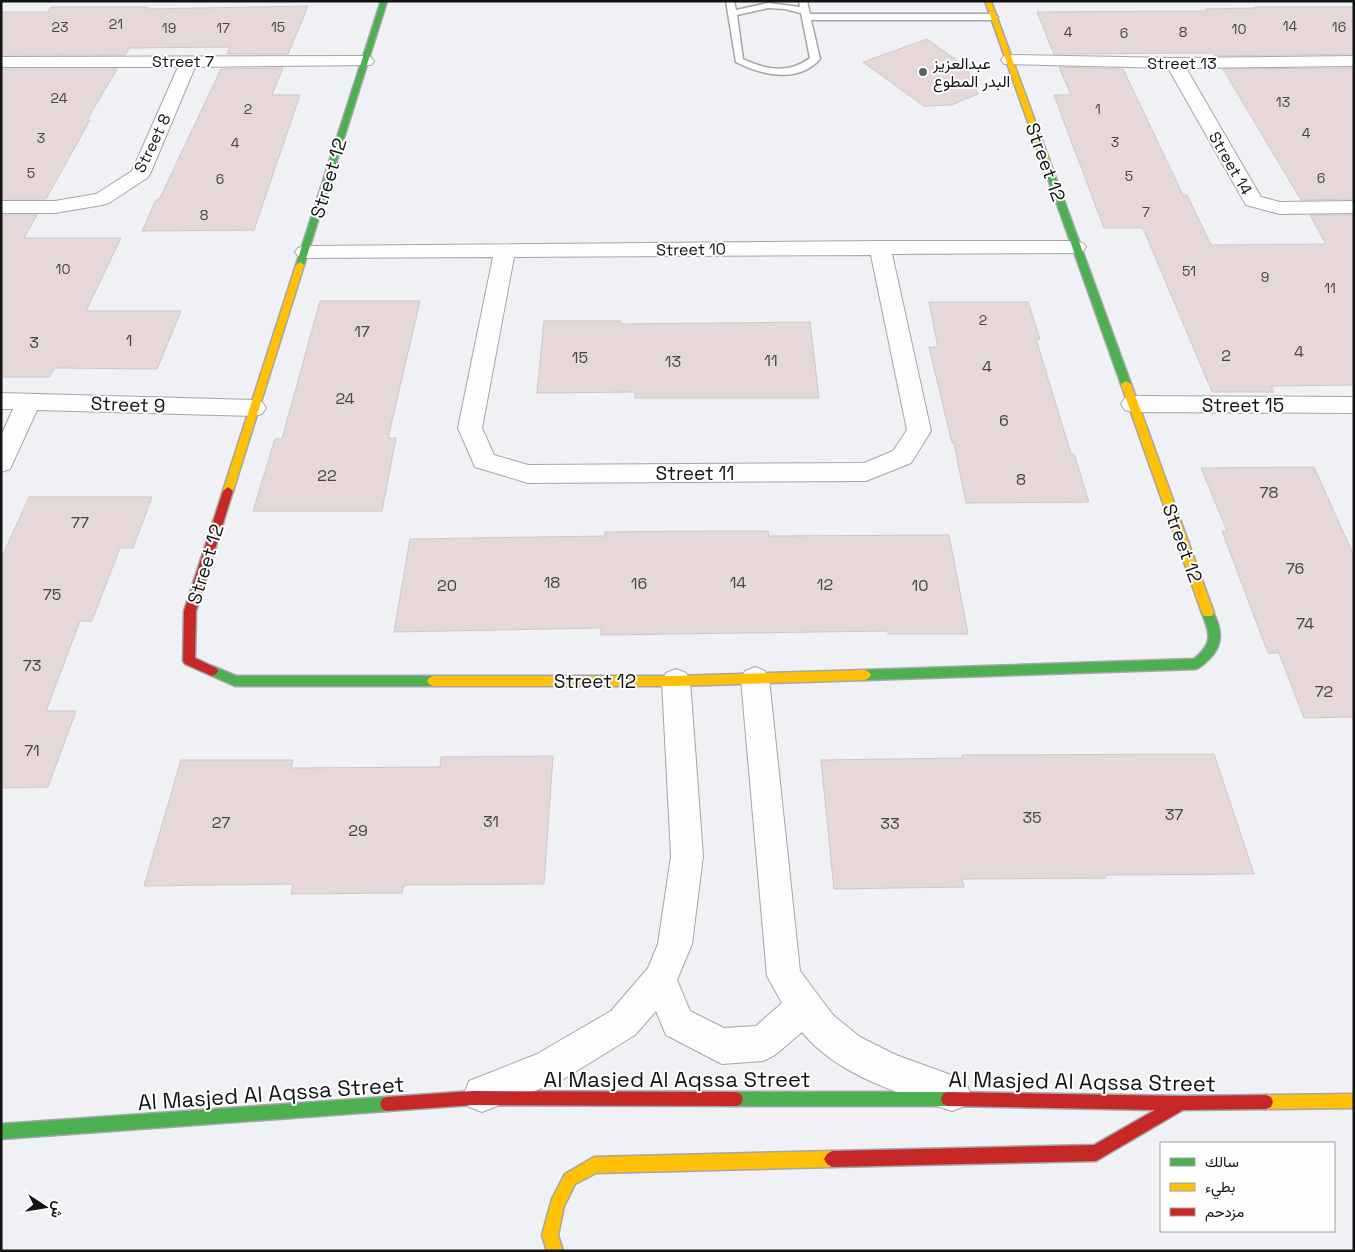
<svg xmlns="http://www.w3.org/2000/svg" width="1355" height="1252" font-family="'Space Grotesk',Vazirmatn,sans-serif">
<rect width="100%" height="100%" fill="#eff1f4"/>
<g fill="#e6d8d8" stroke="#cac9cb">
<polygon points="308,6 288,54 227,54 230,47 129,48 125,55 1,55 1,12 48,12 51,7 148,7 147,9"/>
<polygon points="1255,7 1354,7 1354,54 1215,56 1213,53 1054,54 1037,12 1207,11 1205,9 1256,8"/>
<polygon points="927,39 966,67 978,94 951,105 924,106 863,62"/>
<polygon points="1059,67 1123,69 1183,195 1187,195 1211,245 1326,244 1310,215 1354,215 1354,385 1271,386 1274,392 1212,392 1143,228 1104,228 1054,95 1071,95"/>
<polygon points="283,68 272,95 300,95 254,230 142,231 156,200 159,200 221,69"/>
<polygon points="1354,68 1354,199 1301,200 1223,69"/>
<polygon points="1,69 117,69 87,120 90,120 46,199 1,199"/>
<polygon points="1,215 37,215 24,238 121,238 86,311 181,311 157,369 54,368 50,377 1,377"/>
<polygon points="320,301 420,301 388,438 396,438 382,511 253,511 275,439 282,439"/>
<polygon points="929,302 1028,302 1040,339 1036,339 1071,454 1074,454 1089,502 966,503 954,443 952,443 929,347 938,347"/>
<polygon points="544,321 621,321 621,324 810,322 819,398 635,398 635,392 537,393"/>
<polygon points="1314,467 1354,556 1354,717 1304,718 1279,653 1268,653 1222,531 1227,531 1201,468"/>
<polygon points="29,497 152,497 133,548 120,548 92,621 80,621 46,711 76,711 48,787 1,788 1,559"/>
<polygon points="702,531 768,531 769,536 949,535 968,634 888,634 888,631 601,635 601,628 394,632 410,539 605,536 605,532"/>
<polygon points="1214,754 1254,874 1106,875 1106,878 962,879 964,887 834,889 821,760 962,758 962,755"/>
<polygon points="553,756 544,884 404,885 402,893 291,894 293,884 144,886 181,760 293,760 291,768 440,767 441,757"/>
</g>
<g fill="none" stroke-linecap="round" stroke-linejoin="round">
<g stroke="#a4a6a8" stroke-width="3">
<path id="lane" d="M726,1H734L736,10L768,3L800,7L799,1H807L810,14H994L998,17L994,20H811L820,59C798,84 761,75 736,62ZM768,8L785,9L801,13L810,58C789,74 766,70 743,59L737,15Z"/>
</g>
<g stroke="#a4a6a8" stroke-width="2">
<g id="street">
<polygon points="1010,55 1174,58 1354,56 1354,66 1186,68 1261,197 1280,202 1354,201 1354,213 1280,214 1246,205 1168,68 1004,64 1001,60 1004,56"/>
<polygon points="365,56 371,57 374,61 371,65 195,67 150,174 147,178 109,203 102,205 55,213 1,213 1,201 55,201 96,194 132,171 178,67 1,67 1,57"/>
<path d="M880,241H1076L1083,243L1086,247L1083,251L1076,253L892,254L931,431L911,463L866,481L528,483L475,467L458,428L493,257L305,258L298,256L295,252L298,248L305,246ZM871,255L907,430L893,451L864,463L528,465L494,455L482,428L514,257Z"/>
<polygon points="1,393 254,400 262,402 266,408 262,414 254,416 37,410 10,469 1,472 1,436 13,409 1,409"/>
<polygon points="1133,396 1354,397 1354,413 1133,412 1125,410 1121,404 1125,398"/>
<path d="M755,667L765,671L769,679L800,971L833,1015L860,1037L896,1055L965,1080L970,1093L965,1106L952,1111C899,1093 838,1076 802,1032L775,1055L763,1061L722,1064L666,1035L656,1011L635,1035L562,1080L482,1112L469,1107L464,1094L469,1081L537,1054L611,1011L648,968L658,944L671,856L662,681L666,673L676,669L686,673L690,681L703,856L692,944L677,980L690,1011L724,1028L756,1026L782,1003L767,976L741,679L745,671Z"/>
</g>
</g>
<g stroke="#a4a6a8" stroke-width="3">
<g id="fast">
<polygon points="381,1 387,1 304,265 303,267 297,267 296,265"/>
<polygon points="1047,171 1054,173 1131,384 1129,386 1123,386 1121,384 1046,173"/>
<path d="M1208,609L1212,610C1221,627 1225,644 1209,659C1205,663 1201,667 1196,669L865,680L861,678L859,675L861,672L865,670L1194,659C1213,643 1211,636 1202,613L1204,610Z"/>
<polygon points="212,666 236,676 433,676 437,678 439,681 437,684 433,686 235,686 208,674 206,671 208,668"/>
<polygon points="736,1092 948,1092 953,1094 955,1099 953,1104 948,1106 736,1106 731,1104 729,1099 731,1094"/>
<polygon points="387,1097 392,1099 394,1104 392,1109 387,1111 1,1139 1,1124"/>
</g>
</g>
<g stroke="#a4a6a8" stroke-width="3">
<g id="slow">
<polygon points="985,1 991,1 1054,173 1053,175 1046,173"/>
<polygon points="300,262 304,265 233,491 232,494 224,494 223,491 296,265"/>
<polygon points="1126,381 1131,384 1214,613 1212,616 1204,616 1202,613 1121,384"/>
<polygon points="865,670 869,672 871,675 869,678 865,680 676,686 433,686 429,684 427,681 429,678 433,676 676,676"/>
<polygon points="1354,1094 1354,1108 1266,1109 1261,1107 1259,1102 1261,1097 1266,1095"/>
<polygon points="832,1151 837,1154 840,1159 837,1164 832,1167 596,1173 575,1184 564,1206 558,1235 563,1251 547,1251 542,1235 552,1199 565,1174 594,1157"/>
</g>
</g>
<g stroke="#a4a6a8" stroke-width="3">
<g id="jam">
<polygon points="228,487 233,491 196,611 195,658 216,668 218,671 216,674 212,676 185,664 183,661 184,611 223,491"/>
<polygon points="473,1091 736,1092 741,1094 743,1099 741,1104 736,1106 473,1105 387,1111 382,1109 380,1104 382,1099 387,1097"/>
<polygon points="948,1092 1181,1096 1266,1095 1271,1097 1273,1102 1271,1107 1266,1109 1183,1110 1096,1161 832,1167 827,1164 824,1159 827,1154 832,1151 1094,1145 1155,1110 948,1106 943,1104 941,1099 943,1094"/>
</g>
</g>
<use href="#lane" fill="#fdfdfd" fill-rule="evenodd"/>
<use href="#street" fill="#fdfdfd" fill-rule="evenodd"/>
<use href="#fast" fill="#4caf50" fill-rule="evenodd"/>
<use href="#slow" fill="#ffc107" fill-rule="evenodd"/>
<use href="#jam" fill="#c62828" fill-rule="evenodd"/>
</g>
<circle fill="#5f6163" stroke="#fefefe" stroke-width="2" cx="923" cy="72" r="5"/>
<g text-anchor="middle" stroke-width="4" stroke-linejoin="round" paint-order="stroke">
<g font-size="14" fill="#464446">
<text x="116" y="29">21</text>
<text x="1290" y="31">14</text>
<text x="60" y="32">23</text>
<text x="278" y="32">15</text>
<text x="1339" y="32">16</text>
<text x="169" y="33">19</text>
<text x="223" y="33">17</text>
<text x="1239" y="34">10</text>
<text x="1068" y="37">4</text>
<text x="1183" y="37">8</text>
<text x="1124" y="38">6</text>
<text x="59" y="103">24</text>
<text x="1283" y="107">13</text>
<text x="248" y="114">2</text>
<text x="1098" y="114">1</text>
<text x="1306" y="138">4</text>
<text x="41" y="143">3</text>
<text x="1115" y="147">3</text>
<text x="235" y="148">4</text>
<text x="31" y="178">5</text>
<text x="1129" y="181">5</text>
<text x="1321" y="183">6</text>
<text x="220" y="184">6</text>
<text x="1146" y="217">7</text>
<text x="204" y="220">8</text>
<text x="63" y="274">10</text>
<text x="1189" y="276">51</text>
<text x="1265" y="282">9</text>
<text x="1330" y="293">11</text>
<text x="983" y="325">2</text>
</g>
<g font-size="16" fill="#111315" stroke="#fefefe">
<text x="183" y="67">Street 7</text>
<text x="1182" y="69">Street 13</text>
<text transform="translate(152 143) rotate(-64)" y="6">Street 8</text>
<text transform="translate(1231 163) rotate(60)" y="6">Street 14</text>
<text transform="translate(691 249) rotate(-1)" y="6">Street 10</text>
</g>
<g font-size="16" fill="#111315" stroke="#fefefe" text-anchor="start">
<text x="933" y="69">عبدالعزيز<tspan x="933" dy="18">البدر المطوع</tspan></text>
</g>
<g font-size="16" fill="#464446">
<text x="362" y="337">17</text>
<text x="129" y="346">1</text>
<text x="34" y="348">3</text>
<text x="1299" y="357">4</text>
<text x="1226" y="361">2</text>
<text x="580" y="363">15</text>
<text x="771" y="366">11</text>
<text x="673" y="367">13</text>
<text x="987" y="372">4</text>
<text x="345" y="404">24</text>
<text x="1004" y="426">6</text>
<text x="327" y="481">22</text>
<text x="1021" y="485">8</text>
<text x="1269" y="498">78</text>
<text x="80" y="528">77</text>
<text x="1295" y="574">76</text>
<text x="552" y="588">18</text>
<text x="738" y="588">14</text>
<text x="639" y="589">16</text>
<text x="825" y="590">12</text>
<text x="447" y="591">20</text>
<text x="920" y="591">10</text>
<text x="52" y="600">75</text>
<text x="1305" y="629">74</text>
<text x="32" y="671">73</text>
<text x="1324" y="697">72</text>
<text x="32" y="756">71</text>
<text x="1174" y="820">37</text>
<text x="1032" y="823">35</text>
<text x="491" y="827">31</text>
<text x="221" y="828">27</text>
<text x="890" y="829">33</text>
<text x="358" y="836">29</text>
</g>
<g font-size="19" fill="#111315" stroke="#fefefe">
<text transform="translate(1046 162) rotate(70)" y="7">Street 12</text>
<text transform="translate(328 178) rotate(-73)" y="7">Street 12</text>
<text transform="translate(128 404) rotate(2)" y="7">Street 9</text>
<text x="1243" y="412">Street 15</text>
<text x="695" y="480">Street 11</text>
<text transform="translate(1183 543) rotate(70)" y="7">Street 12</text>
<text transform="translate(205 564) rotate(-73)" y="7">Street 12</text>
<text x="595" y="688">Street 12</text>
</g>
<g font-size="22" fill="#111315" stroke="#fefefe">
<text x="677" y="1087">Al Masjed Al Aqssa Street</text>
<text transform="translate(1082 1081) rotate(1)" y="8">Al Masjed Al Aqssa Street</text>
<text transform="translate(271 1093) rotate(-4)" y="8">Al Masjed Al Aqssa Street</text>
</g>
</g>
<rect width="1355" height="1252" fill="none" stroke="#111315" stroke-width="5"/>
<rect x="1160" y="1142" width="175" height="90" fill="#fefefe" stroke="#9fa0a1"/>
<rect x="1170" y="1158" width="25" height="8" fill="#4caf50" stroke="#9fa0a1"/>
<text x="1205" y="1167" font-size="15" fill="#111315">سالك</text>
<rect x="1170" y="1183" width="25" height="8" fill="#ffc107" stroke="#9fa0a1"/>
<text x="1205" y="1192" font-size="15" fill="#111315">بطيء</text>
<rect x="1170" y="1208" width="25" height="8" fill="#c62828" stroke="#9fa0a1"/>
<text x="1205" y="1217" font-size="15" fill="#111315">مزدحم</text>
<g transform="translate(45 1207) rotate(102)" stroke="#fefefe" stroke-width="4" paint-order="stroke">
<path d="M0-4L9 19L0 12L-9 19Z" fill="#111315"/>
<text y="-8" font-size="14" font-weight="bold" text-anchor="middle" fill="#111315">ش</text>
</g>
</svg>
